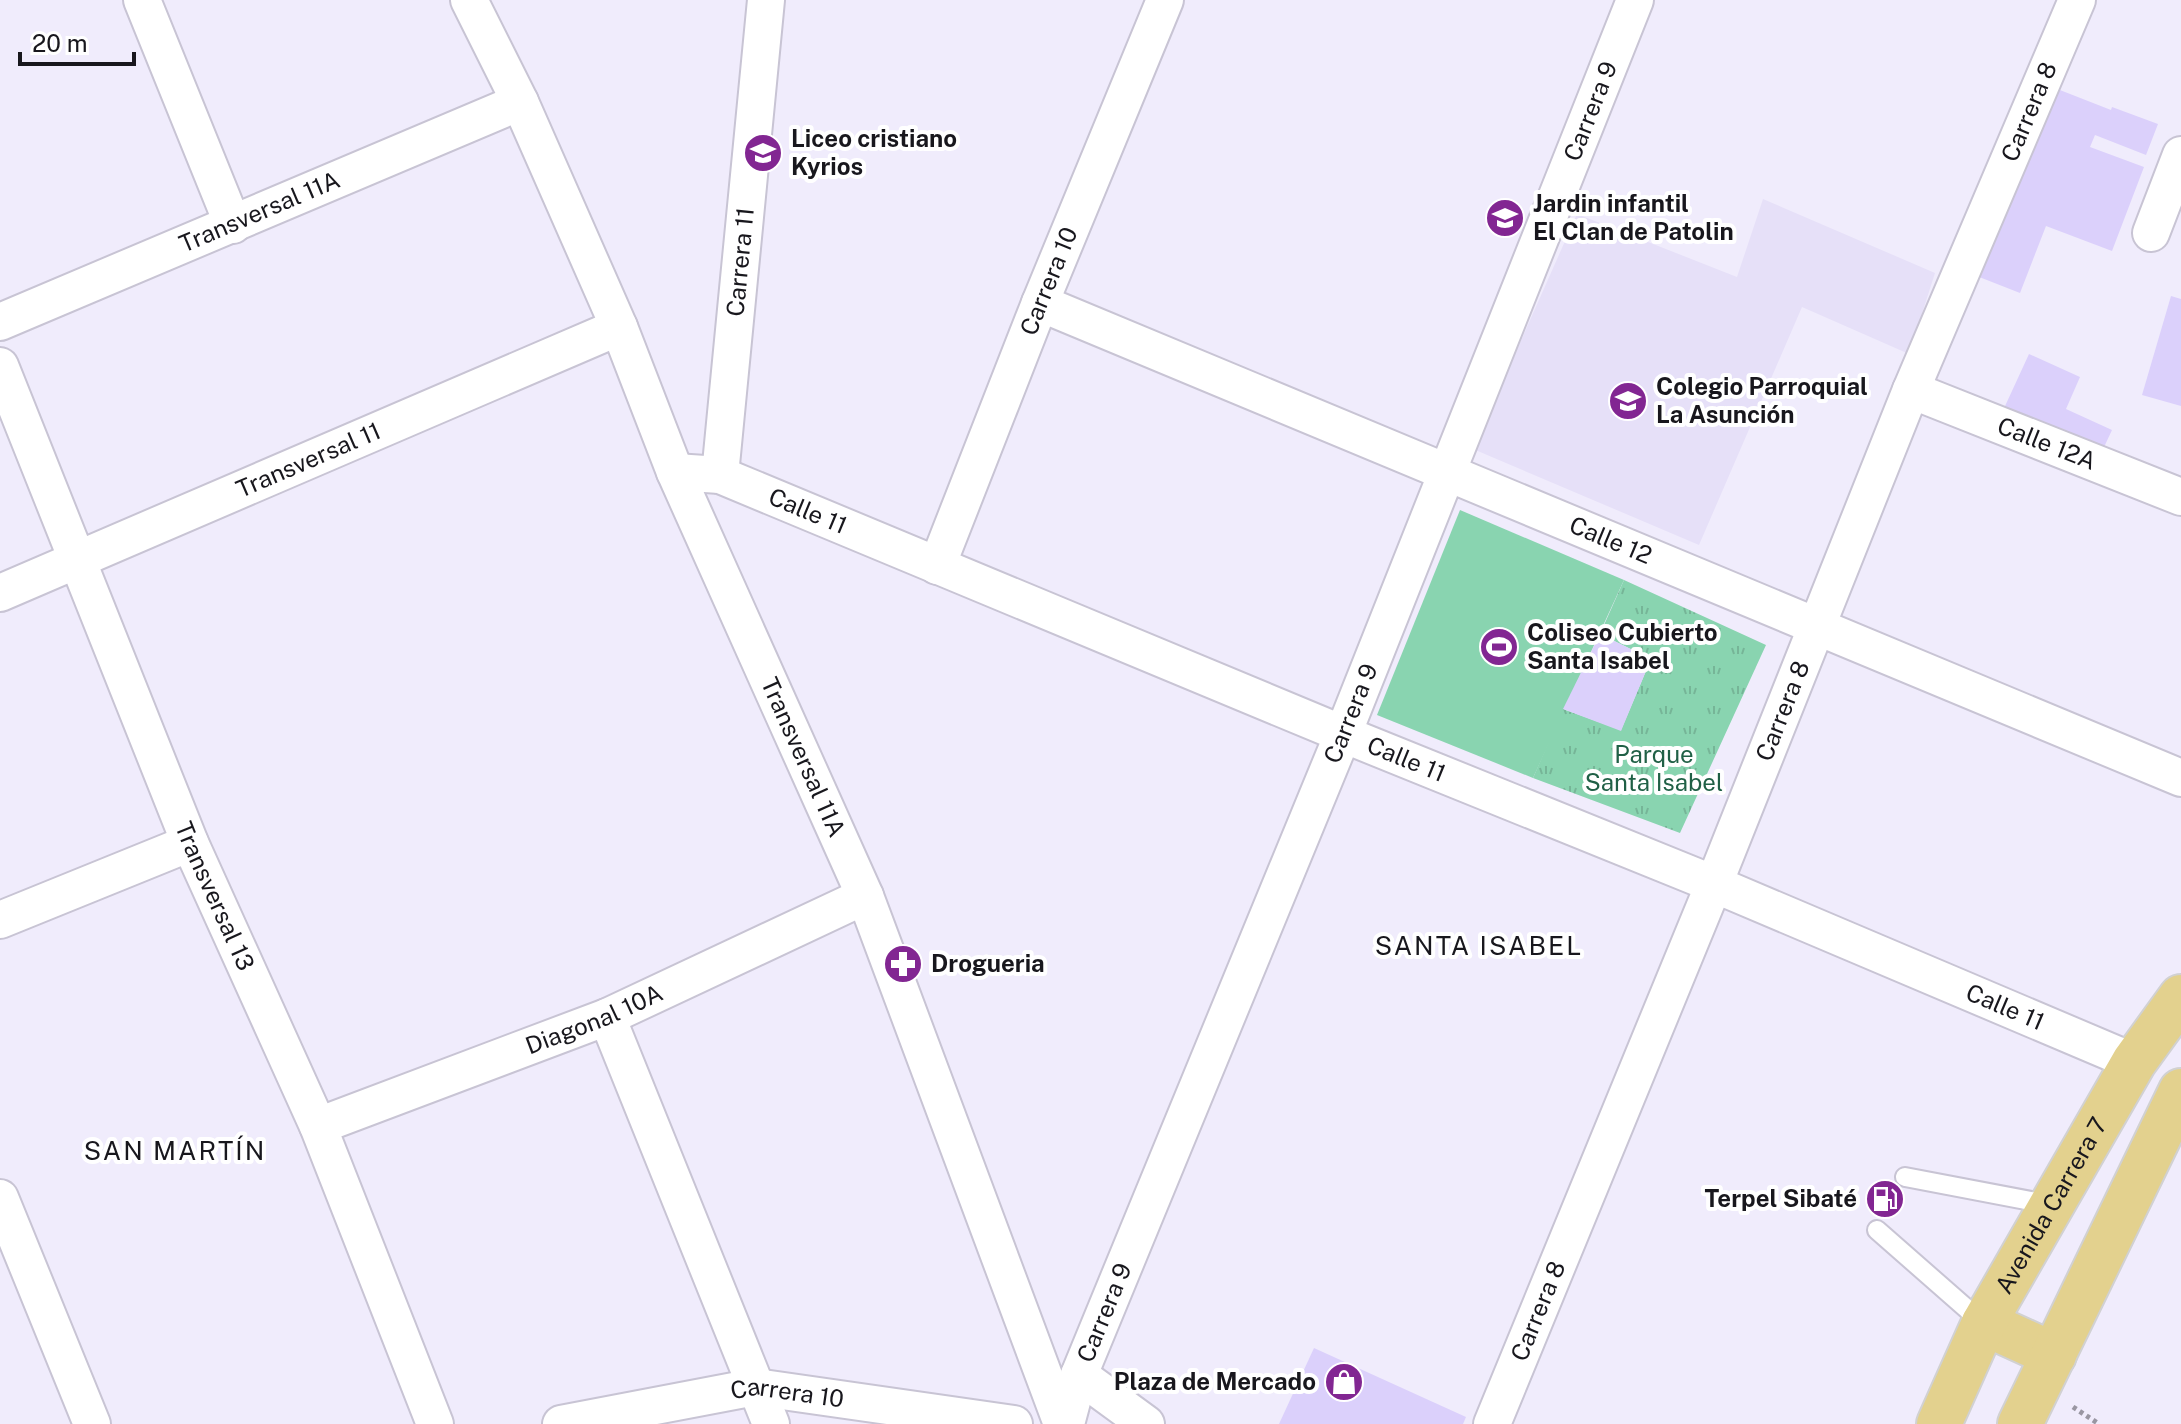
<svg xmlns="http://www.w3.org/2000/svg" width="2181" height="1424" font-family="'Public Sans',sans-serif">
<defs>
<pattern id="park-tufts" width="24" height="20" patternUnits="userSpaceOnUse" patternTransform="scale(2)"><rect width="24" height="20" fill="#89d4b0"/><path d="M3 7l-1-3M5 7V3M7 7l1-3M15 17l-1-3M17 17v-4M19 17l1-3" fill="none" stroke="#76b597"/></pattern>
</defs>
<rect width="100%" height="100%" fill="#f0ecfc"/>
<polygon fill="#e6e0f8" points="1763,199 1935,273 1909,354 1802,307 1699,545 1473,449 1577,214 1737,277"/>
<polygon fill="#89d4b0" points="1460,510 1624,580 1533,778 1377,715"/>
<polygon fill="url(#park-tufts)" points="1624,580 1766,645 1680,833 1533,778 1563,709 1621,730 1651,659 1600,634"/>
<g fill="#dbd0fb">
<polygon points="2042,83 2111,110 2112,107 2158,124 2146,155 2095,135 2090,147 2144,167 2112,251 2046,226 2020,293 1969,273"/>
<polygon points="2171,296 2181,299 2181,406 2142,395"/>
<polygon points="2029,354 2080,377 2066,409 2112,430 2098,460 2000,417"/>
<polygon points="1600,634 1651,659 1621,731 1563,709"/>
<polygon points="1314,1348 1466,1417 1463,1424 1279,1424"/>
</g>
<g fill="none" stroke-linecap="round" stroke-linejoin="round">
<g stroke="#c8c4d4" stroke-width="22">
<g id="service">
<polyline points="1905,1177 2052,1205"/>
<polyline points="1877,1230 1983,1323"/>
</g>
</g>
<g stroke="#c8c4d4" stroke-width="40">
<g id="minor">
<polyline points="142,0 233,225"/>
<path id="s1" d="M469,0L520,102L619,327L675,472L865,896L1062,1424"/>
<polyline points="2151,233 2181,155"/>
<path id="s2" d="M1040,303L2181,778"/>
<path id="s3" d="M0,322L520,102"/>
<path id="s4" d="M0,366L190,843L318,1126L435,1424"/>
<path id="s5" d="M1911,390L2181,497"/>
<path id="s6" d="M675,472L720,475L1343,734L1714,884L2134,1062"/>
<path id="s7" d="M720,475L766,0"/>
<path id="s8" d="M937,566L1040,303L1165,0"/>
<path id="s9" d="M0,593L619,327"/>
<polyline points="0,920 190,843"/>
<polyline points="607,1017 771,1424"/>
<path id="s10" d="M318,1126L607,1017L865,896"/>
<polyline points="0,1198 92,1424"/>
<polyline points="1079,1375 1146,1424"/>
<path id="s11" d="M561,1424L755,1387L1014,1424"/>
<path id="s12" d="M1066,1424L1079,1375L1343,734L1635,0"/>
<path id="s13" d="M1492,1424L1714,884L1911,390L2077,0"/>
</g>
</g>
<g stroke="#d1d1d2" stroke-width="48">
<g id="primary">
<polyline points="1984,1323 2054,1355"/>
<path id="s14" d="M1939,1424L1984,1323L2134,1062L2181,997"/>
<polyline points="2020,1424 2181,1091"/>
</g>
</g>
<polyline stroke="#9996a2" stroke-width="5" stroke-dasharray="4 4" stroke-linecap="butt" points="2073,1407 2099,1424"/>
<use href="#service" stroke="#fff" stroke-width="18"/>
<use href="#minor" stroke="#fff" stroke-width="36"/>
<use href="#primary" stroke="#e3d18e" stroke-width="44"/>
</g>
<defs>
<g id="school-disc" transform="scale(2)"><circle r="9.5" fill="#822692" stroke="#fff"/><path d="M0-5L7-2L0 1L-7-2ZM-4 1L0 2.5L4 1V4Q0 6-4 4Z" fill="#fff"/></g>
<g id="stadium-disc" transform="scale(2)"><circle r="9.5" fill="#822692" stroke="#fff"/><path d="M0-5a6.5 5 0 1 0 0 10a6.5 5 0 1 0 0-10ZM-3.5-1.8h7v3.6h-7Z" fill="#fff"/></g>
<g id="pharmacy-disc" transform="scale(2)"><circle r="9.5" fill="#822692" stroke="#fff"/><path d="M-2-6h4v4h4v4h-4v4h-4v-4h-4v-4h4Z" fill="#fff"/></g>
<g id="fuel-disc" transform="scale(2)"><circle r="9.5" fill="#822692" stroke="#fff"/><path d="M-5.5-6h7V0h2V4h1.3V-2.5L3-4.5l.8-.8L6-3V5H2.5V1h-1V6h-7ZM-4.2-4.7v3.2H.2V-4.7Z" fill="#fff"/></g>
<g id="shop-disc" transform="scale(2)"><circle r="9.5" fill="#822692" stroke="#fff"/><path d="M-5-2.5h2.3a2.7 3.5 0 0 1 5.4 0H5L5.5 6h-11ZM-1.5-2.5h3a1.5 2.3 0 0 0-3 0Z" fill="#fff"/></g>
</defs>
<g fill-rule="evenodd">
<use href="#school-disc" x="763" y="153"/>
<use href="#school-disc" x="1505" y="218"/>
<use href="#school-disc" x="1628" y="401"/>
<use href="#stadium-disc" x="1499" y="647"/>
<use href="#pharmacy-disc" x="903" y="964"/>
<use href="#fuel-disc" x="1885" y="1199"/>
<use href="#shop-disc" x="1344" y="1382"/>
</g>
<g text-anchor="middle" stroke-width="8" stroke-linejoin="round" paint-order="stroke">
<g font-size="24" fill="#18171d" stroke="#fff">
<text dy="8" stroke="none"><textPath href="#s12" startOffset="1414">Carrera 9</textPath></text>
<text dy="8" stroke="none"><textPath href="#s13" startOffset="1418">Carrera 8</textPath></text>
<text dy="8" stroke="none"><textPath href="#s3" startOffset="282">Transversal 11A</textPath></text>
<text dy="8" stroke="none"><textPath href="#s7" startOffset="214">Carrera 11</textPath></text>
<text dy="8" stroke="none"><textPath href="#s8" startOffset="306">Carrera 10</textPath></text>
<text dy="8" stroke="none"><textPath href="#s5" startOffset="146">Calle 12A</textPath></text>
<text dy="8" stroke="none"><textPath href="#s9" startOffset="336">Transversal 11</textPath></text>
<text dy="8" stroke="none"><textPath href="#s6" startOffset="140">Calle 11</textPath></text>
<text dy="8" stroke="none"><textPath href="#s2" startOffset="618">Calle 12</textPath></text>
<text dy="8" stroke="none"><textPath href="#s13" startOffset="770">Carrera 8</textPath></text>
<text dy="8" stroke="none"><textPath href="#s12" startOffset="766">Carrera 9</textPath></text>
<text dy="8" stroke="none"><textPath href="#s1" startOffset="828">Transversal 11A</textPath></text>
<text dy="8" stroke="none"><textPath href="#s6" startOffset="788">Calle 11</textPath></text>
<text dy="8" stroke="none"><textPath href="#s4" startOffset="572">Transversal 13</textPath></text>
<text dy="8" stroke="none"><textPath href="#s6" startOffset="1436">Calle 11</textPath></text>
<text dy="8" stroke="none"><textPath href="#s10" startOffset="296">Diagonal 10A</textPath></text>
<text dy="8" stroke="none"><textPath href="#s14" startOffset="246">Avenida Carrera 7</textPath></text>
<text dy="8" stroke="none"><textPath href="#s13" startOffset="122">Carrera 8</textPath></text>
<text dy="8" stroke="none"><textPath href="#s12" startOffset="118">Carrera 9</textPath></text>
<text dy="8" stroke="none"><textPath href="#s11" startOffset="230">Carrera 10</textPath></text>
</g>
<g font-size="24" font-weight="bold" fill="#18171d" stroke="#fff" text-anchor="start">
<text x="791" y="147">Liceo cristiano<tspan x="791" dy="28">Kyrios</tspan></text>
<text x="1533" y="212">Jardin infantil<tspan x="1533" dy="28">El Clan de Patolin</tspan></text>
<text x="1656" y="395">Colegio Parroquial<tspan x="1656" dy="28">La Asunción</tspan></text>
<text x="1527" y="641">Coliseo Cubierto<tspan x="1527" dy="28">Santa Isabel</tspan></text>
<text x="931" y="972">Drogueria</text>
<text x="1857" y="1207" text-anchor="end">Terpel Sibaté</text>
<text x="1316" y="1390" text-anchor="end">Plaza de Mercado</text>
</g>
<g font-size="24" fill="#206046" stroke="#fff">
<text x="1654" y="763">Parque<tspan x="1654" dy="28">Santa Isabel</tspan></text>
</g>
<g font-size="26" letter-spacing="2" fill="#18171d" stroke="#fff">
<text x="1479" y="955">SANTA ISABEL</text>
<text x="175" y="1160">SAN MARTÍN</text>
</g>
</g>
<path d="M20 52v12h114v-12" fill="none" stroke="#18171d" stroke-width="4"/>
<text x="32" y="52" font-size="24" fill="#18171d" stroke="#ffffff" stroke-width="6" paint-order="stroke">20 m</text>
</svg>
